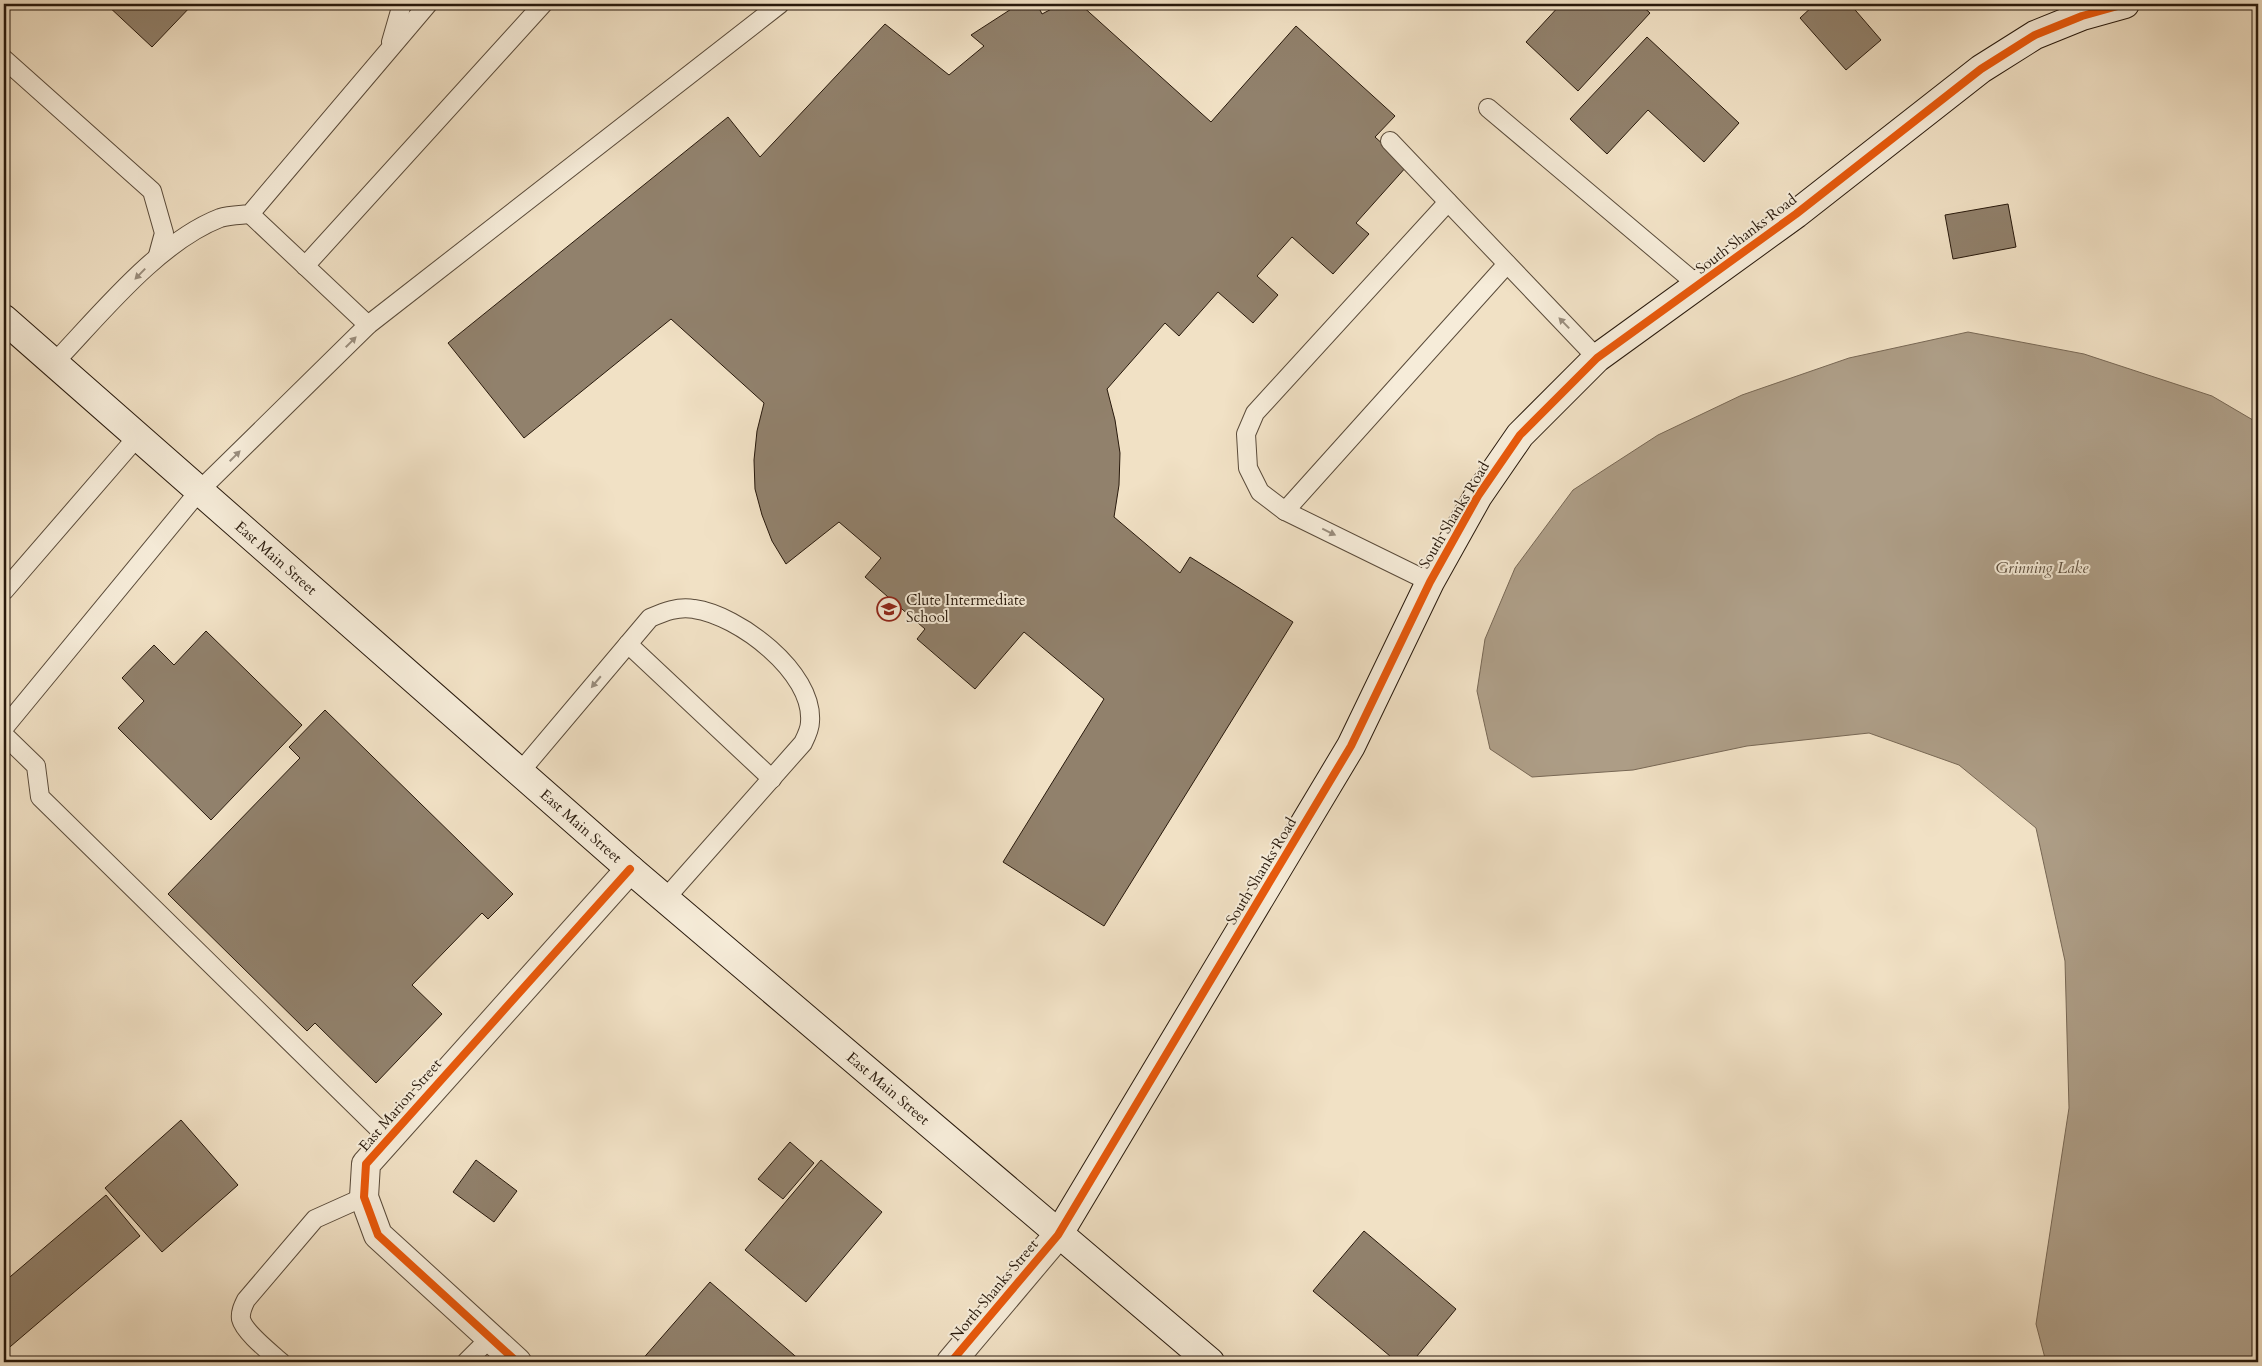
<svg xmlns="http://www.w3.org/2000/svg" width="2262" height="1366" font-family="Cardo,serif">
<rect width="100%" height="100%" fill="#f1e1c5"/>
<filter id="stains"><feTurbulence type="fractalNoise" baseFrequency=".004" numOctaves="4"/><feColorMatrix values="0 0 0 0 .2 0 0 0 0 .09 0 0 0 0 .02 0 0 0 .5 -.17"/></filter>
<radialGradient id="worn" r=".72"><stop offset=".6" stop-color="#630" stop-opacity="0"/><stop offset="1" stop-color="#630" stop-opacity=".3"/></radialGradient>
<polygon fill="#ad9d86" stroke="#786855" points="1968,332 2084,354 2212,396 2258,423 2258,1362 2046,1362 2036,1324 2069,1108 2065,961 2036,828 1959,765 1869,733 1747,746 1633,770 1532,777 1490,749 1477,691 1485,639 1515,568 1573,490 1658,435 1742,395 1849,358"/>
<g fill="#91816c" stroke="#28190c">
<polygon points="106,4 193,4 152,47"/>
<polygon points="1019,4 1037,4 1042,14 1061,4 1080,4 1211,122 1296,26 1395,116 1375,137 1407,166 1356,223 1369,234 1333,274 1292,237 1257,276 1278,295 1253,323 1218,292 1179,336 1165,323 1107,389 1115,420 1120,453 1119,485 1114,517 1180,573 1190,557 1293,622 1104,926 1003,862 1104,699 1024,632 975,689 917,639 925,629 865,577 881,558 839,522 786,564 772,541 762,515 755,489 754,460 757,431 764,403 671,319 524,438 448,343 728,117 760,157 885,24 949,75 984,46 971,35"/>
<polygon points="1561,4 1640,4 1650,13 1578,91 1526,42"/>
<polygon points="1815,4 1850,4 1881,40 1846,70 1800,18"/>
<polygon points="1647,37 1739,123 1704,162 1648,110 1607,154 1570,119"/>
<polygon points="2008,204 2016,247 1953,259 1945,215"/>
<polygon points="206,631 302,725 211,820 118,728 144,701 122,678 154,645 174,665"/>
<polygon points="325,710 513,894 488,919 482,913 412,985 442,1014 376,1083 315,1023 307,1031 168,894 300,758 289,747"/>
<polygon points="181,1120 238,1185 162,1252 105,1188"/>
<polygon points="790,1142 814,1163 783,1199 758,1179"/>
<polygon points="476,1160 517,1191 494,1222 453,1192"/>
<polygon points="821,1160 882,1212 806,1302 745,1250"/>
<polygon points="106,1195 140,1236 4,1352 4,1282"/>
<polygon points="1364,1231 1456,1309 1412,1362 1397,1362 1313,1291"/>
<polygon points="710,1282 802,1362 640,1362"/>
</g>
<g fill="none" stroke-linecap="round" stroke-linejoin="round">
<g stroke="#5a4b3a" stroke-width="20">
<g id="lane">
<polyline points="391,42 402,4"/>
<polyline points="4,59 152,191 164,233 158,255"/>
<polyline points="1488,108 1699,286"/>
<polyline points="1390,141 1597,358"/>
<polyline points="250,214 368,325"/>
<polyline points="305,266 543,4"/>
<path d="M54,363C100,315 158,242 220,218C229,215 241,215 250,214L428,4"/>
<polyline points="1285,511 1507,264"/>
<polyline points="1430,582 1285,511 1260,492 1248,468 1246,434 1255,413 1448,202"/>
<polyline points="4,591 138,436"/>
<polyline points="628,644 772,779"/>
<polyline points="4,728 200,490 368,325 780,4"/>
<polyline points="4,735 36,766 40,797 388,1138"/>
<path d="M520,772L650,618C664,612 678,606 694,609C738,615 814,672 810,722C810,728 806,737 803,743L665,899"/>
<path d="M281,1362C271,1353 244,1332 241,1319C240,1312 243,1306 246,1300L315,1219L364,1197"/>
<polyline points="466,1362 490,1338"/>
</g>
</g>
<g stroke="#5a4b3a" stroke-width="30">
<g id="street">
<polyline points="517,1362 378,1235 364,1197 366,1164 630,869"/>
<polyline points="951,1362 1058,1235"/>
</g>
</g>
<g stroke="#28190c" stroke-width="30">
<g id="secondary">
<path id="s1" d="M4,319L630,869L1210,1362"/>
<polyline points="1058,1235 1351,746 1430,582 1478,496 1520,435 1597,358 1796,214 1981,69 2035,35 2082,16 2125,4"/>
</g>
</g>
<use href="#lane" stroke="#f6ecd9" stroke-width="18"/>
<use href="#street" stroke="#f6ecd9" stroke-width="28"/>
<use href="#secondary" stroke="#f6ecd9" stroke-width="28"/>
<g stroke="#f6ecd9" stroke-width="11">
<g id="cycleway">
<polyline points="517,1362 378,1235 364,1197 366,1164 630,869"/>
<polyline points="951,1362 1058,1235 1351,746 1430,582 1478,496 1520,435 1597,358 1796,214 1981,69 2035,35 2082,16 2125,4"/>
</g>
</g>
<use href="#cycleway" stroke="#e8590c" stroke-width="8"/>
</g>
<defs><path id="oneway-solid" d="M-6-.8H1V-3.2L6.5 0L1 3.2V.8H-6Z" transform="scale(1.25)"/></defs>
<g fill="#998d7d">
<use href="#oneway-solid" transform="translate(140 274) rotate(134)"/>
<use href="#oneway-solid" transform="translate(1564 323) rotate(-134)"/>
<use href="#oneway-solid" transform="translate(351 342) rotate(-45)"/>
<use href="#oneway-solid" transform="translate(235 456) rotate(-45)"/>
<use href="#oneway-solid" transform="translate(1329 532) rotate(26)"/>
<use href="#oneway-solid" transform="translate(596 682) rotate(130)"/>
</g>
<defs>
<g id="school-ring" transform="scale(1.25)"><circle r="9.5" fill="#f6ecd9" stroke="#8f2418" stroke-width="1.5"/><path d="M0-5L7-2L0 1L-7-2ZM-4 1L0 2.5L4 1V4Q0 6-4 4Z" fill="#8f2418"/></g>
</defs>
<g fill-rule="evenodd">
<use href="#school-ring" x="889" y="609"/>
</g>
<g text-anchor="middle" stroke-width="4" stroke-linejoin="round" paint-order="stroke">
<g font-size="15" fill="#28190c" stroke="#f6ecd9">
<text transform="translate(1746 234) rotate(-37)" y="5">South Shanks Road</text>
<text transform="translate(1454 515) rotate(-59)" y="5">South Shanks Road</text>
<text dy="5" stroke="none"><textPath href="#s1" startOffset="362">East Main Street</textPath></text>
<text dy="5" stroke="none"><textPath href="#s1" startOffset="768">East Main Street</textPath></text>
<text transform="translate(1261 871) rotate(-59)" y="5">South Shanks Road</text>
<text dy="5" stroke="none"><textPath href="#s1" startOffset="1172">East Main Street</textPath></text>
<text transform="translate(400 1105) rotate(-49)" y="5">East Marion Street</text>
<text transform="translate(994 1290) rotate(-50)" y="5">North Shanks Street</text>
</g>
<g font-size="15" fill="#28190c" stroke="#f6ecd9" text-anchor="start">
<text x="906" y="605">Clute Intermediate<tspan x="906" dy="17">School</tspan></text>
</g>
<g font-size="16" font-style="italic" fill="#5d4e3d" stroke="#f6ecd9">
<text x="2042" y="573">Grinning Lake</text>
</g>
</g>
<rect width="2262" height="1366" fill="none" stroke="#f1e1c5" stroke-width="20"/>
<rect x="5" y="5" width="2252" height="1356" fill="none" stroke="#28190c" stroke-width="2.5"/>
<rect x="10" y="10" width="2242" height="1346" fill="none" stroke="#28190c"/>
<rect width="100%" height="100%" filter="url(#stains)"/>
<rect width="100%" height="100%" fill="url(#worn)"/>
</svg>
